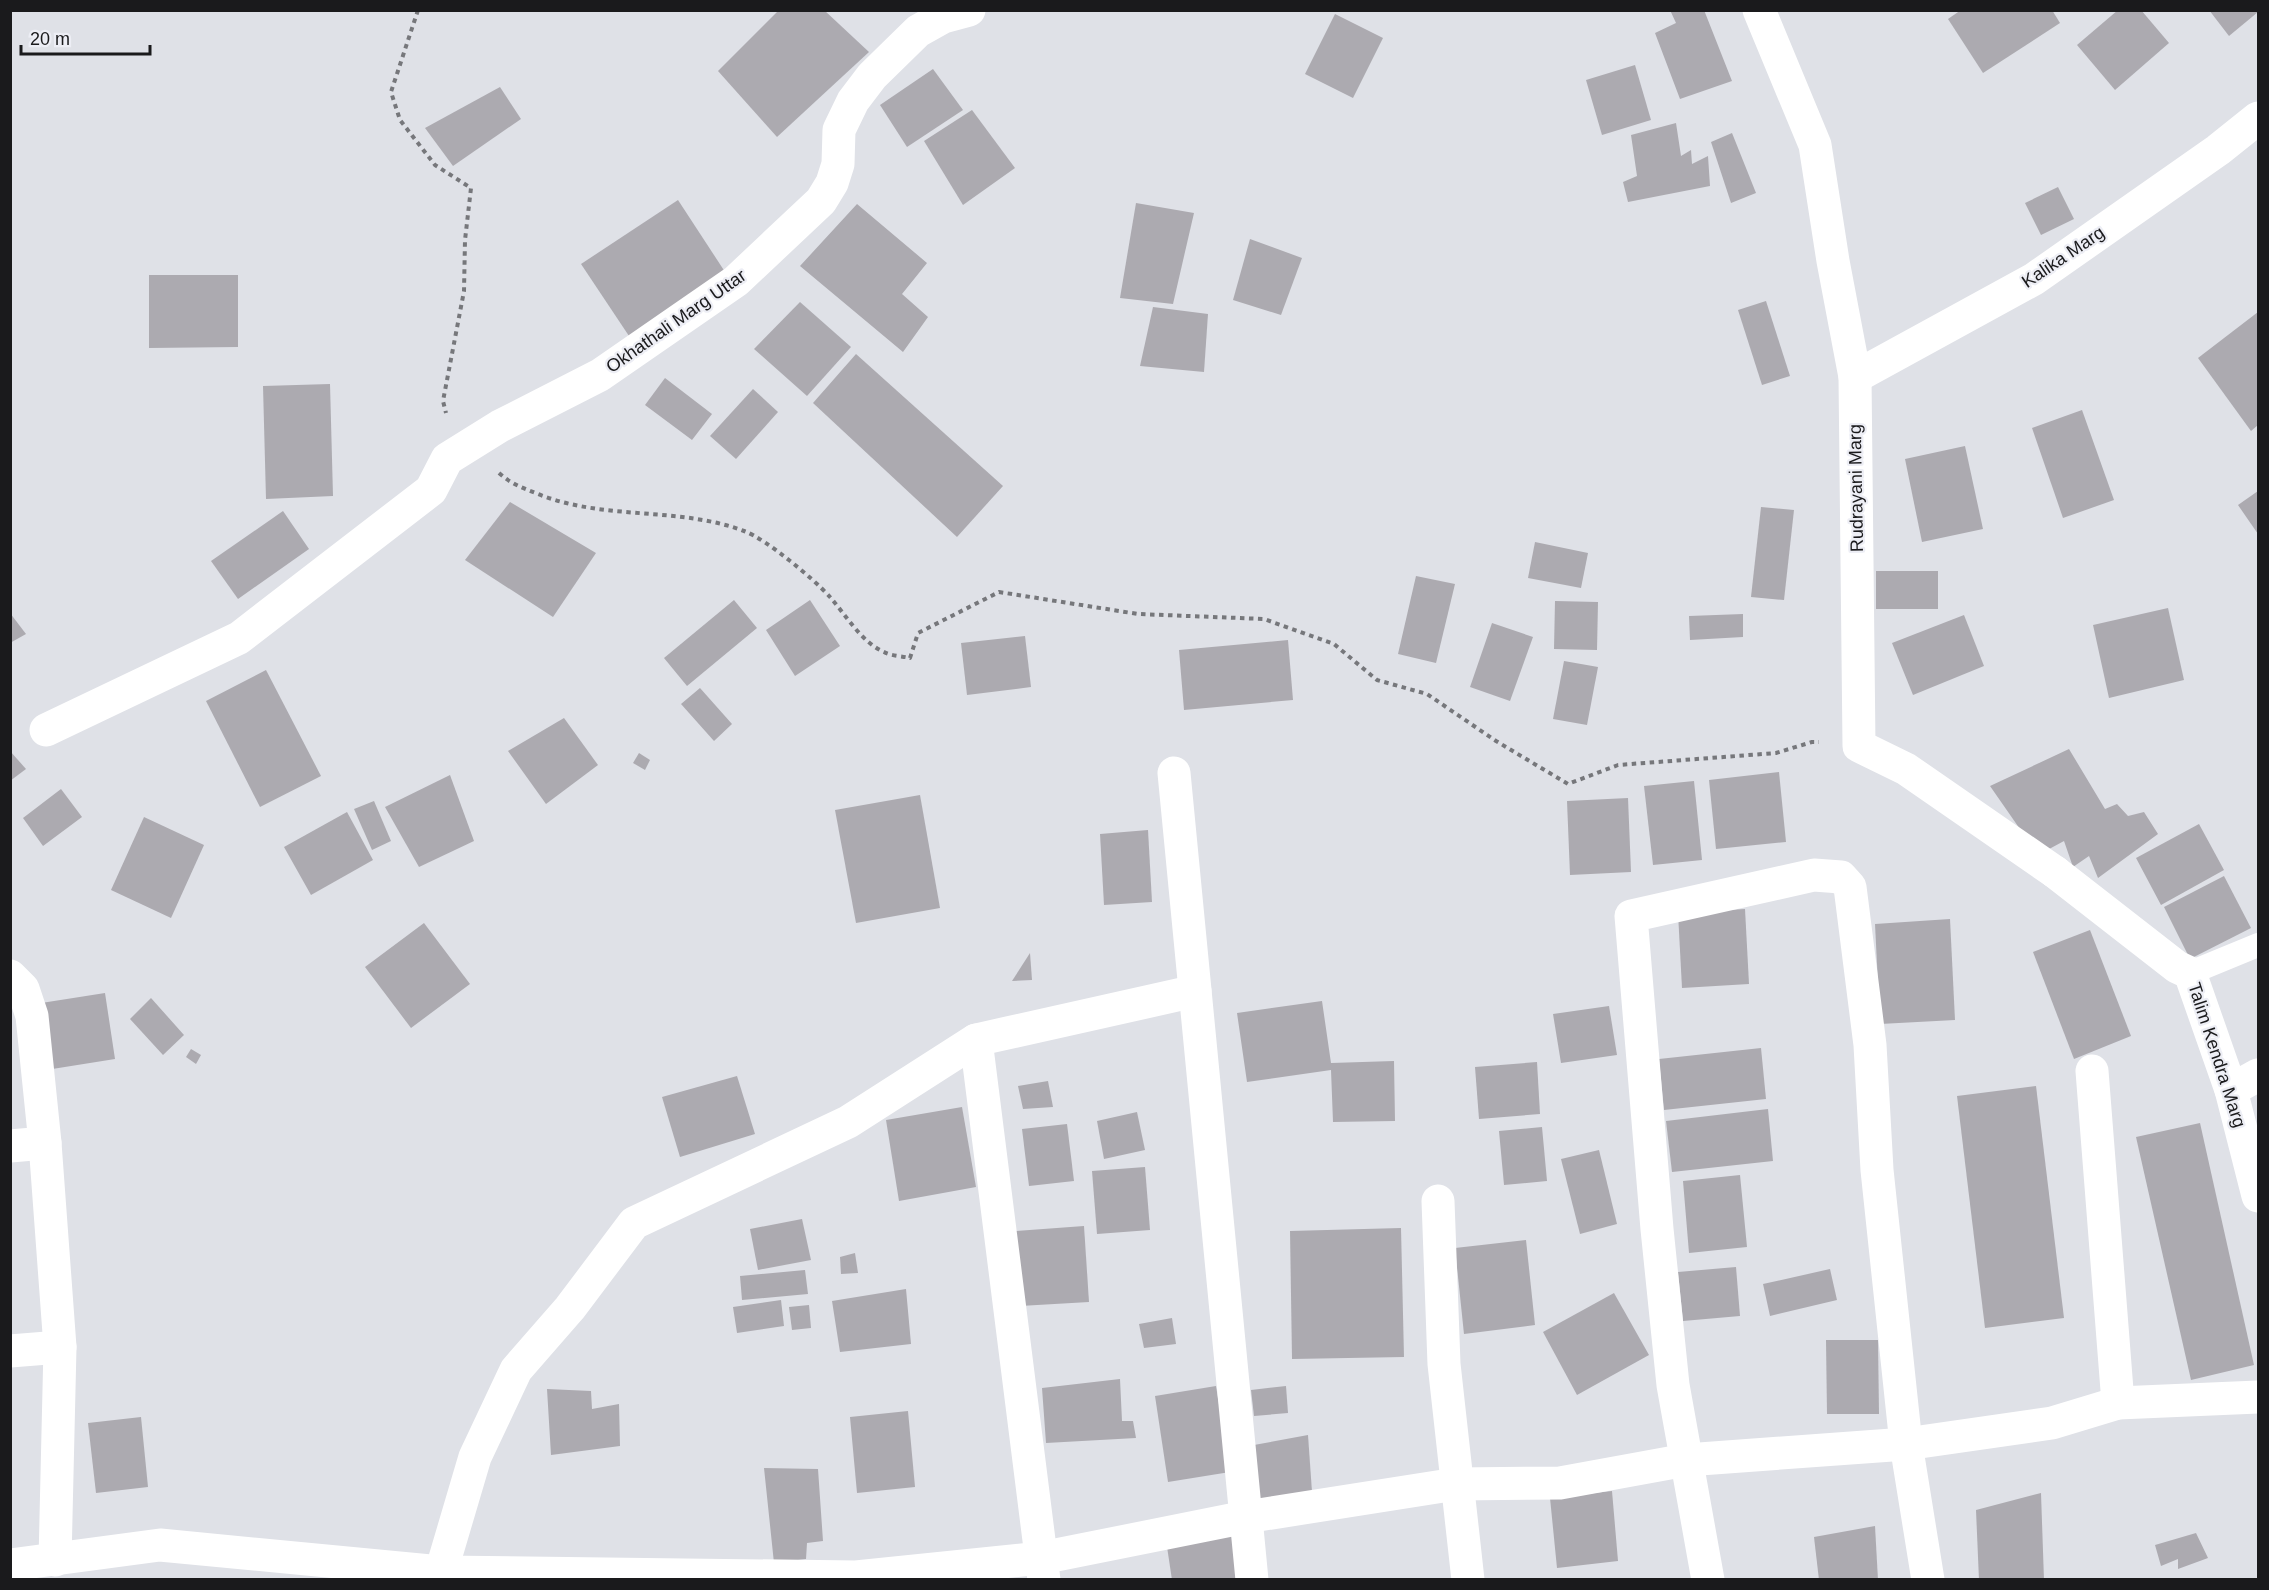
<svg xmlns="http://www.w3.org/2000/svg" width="2269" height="1590" font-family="Arial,sans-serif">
<rect width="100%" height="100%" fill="#dfe1e7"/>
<g fill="#acaab0">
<polygon points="779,10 824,10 869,52 777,137 718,71"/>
<polygon points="1670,10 1704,10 1732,81 1680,99 1655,33 1676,23"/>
<polygon points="1961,10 2052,10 2060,23 1983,73 1948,19"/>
<polygon points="2118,10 2141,10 2169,43 2115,90 2077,45"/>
<polygon points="2209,10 2258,10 2258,12 2229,36"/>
<polygon points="1335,14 1383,38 1353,98 1305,74"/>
<polygon points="1635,65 1651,120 1602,135 1586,80"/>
<polygon points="933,69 963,110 907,147 880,105"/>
<polygon points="500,87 521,119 453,166 425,128"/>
<polygon points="972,110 1015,168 963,205 924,141"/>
<polygon points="1676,123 1681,156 1691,150 1692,164 1708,156 1710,186 1628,202 1623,182 1637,176 1631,135"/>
<polygon points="1732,133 1756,193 1731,203 1711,142"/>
<polygon points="2058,187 2074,219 2041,235 2025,203"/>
<polygon points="678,200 729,278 633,342 581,264"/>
<polygon points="1136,203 1194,213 1173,304 1120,298"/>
<polygon points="857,204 927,263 902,294 928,317 903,352 800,266"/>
<polygon points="1250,239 1302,258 1281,315 1233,300"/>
<polygon points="149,275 238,275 238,347 149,348"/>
<polygon points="1766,301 1790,376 1762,385 1738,310"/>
<polygon points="800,302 851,347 807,396 754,349"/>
<polygon points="1153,307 1208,314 1204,372 1140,366"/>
<polygon points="2258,312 2258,425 2251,431 2198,358"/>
<polygon points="856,354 1003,486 957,537 813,403"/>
<polygon points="665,378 712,414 692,440 645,405"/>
<polygon points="330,384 333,496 266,499 263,386"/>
<polygon points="753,389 778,412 736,459 710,436"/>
<polygon points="2082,410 2114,500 2063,518 2032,428"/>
<polygon points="1965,446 1983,529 1922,542 1905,459"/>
<polygon points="2258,491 2258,534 2238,505"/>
<polygon points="510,502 596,553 553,617 465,560"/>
<polygon points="1761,507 1794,510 1784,600 1751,597"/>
<polygon points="283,511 309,549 238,599 211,561"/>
<polygon points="1535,542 1588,553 1581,588 1528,578"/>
<rect x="1876" y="571" width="62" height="38"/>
<polygon points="1416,576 1455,584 1436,663 1398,654"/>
<polygon points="734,600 757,628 687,686 664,658"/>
<polygon points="810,600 840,646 795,676 766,630"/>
<polygon points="1555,601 1598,602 1597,650 1554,649"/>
<polygon points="2168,608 2184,680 2109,698 2093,625"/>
<polygon points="10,613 26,634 10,643"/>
<polygon points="1743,614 1743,637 1690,640 1689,616"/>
<polygon points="1964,615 1984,666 1913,695 1892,643"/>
<polygon points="1492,623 1533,637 1510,701 1470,687"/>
<polygon points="1025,636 1031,687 967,695 961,643"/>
<polygon points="1288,640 1293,700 1184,710 1179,650"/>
<polygon points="1564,661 1598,667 1587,725 1553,719"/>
<polygon points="266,670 321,776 260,807 206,701"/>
<polygon points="700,688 732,724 714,741 681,704"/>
<polygon points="564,718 598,765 546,804 508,751"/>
<polygon points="2069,749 2105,809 2117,804 2128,816 2144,812 2158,834 2098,878 2089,856 2073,867 2064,841 2038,855 1990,786"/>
<polygon points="10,751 26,769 10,781"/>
<polygon points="639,753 650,760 645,770 633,763"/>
<polygon points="1779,772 1786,842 1716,849 1709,780"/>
<polygon points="450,775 474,841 419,867 385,807"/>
<polygon points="1694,781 1702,860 1653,865 1644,786"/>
<polygon points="61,789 82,817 43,846 23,818"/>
<polygon points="920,795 940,908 856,923 835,810"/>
<polygon points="1628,798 1631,872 1570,875 1567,801"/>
<polygon points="374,801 391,841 372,850 354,809"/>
<polygon points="347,812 373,860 311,895 284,847"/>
<polygon points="144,817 204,845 171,918 111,890"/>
<polygon points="2199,824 2224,870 2161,905 2136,858"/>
<polygon points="1148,830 1152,902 1104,905 1100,834"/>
<polygon points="2224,876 2251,928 2190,959 2164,907"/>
<polygon points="1745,909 1749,984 1682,988 1678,913"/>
<polygon points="1950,919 1955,1020 1880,1024 1875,924"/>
<polygon points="424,923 470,984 411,1028 365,967"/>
<polygon points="2090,930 2131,1036 2074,1059 2033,952"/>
<polygon points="1030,953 1032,980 1012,981"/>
<polygon points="105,993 115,1059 46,1070 35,1004"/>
<polygon points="151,998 184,1035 163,1055 130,1019"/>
<polygon points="1322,1001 1331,1063 1394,1061 1395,1121 1333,1122 1331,1070 1247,1082 1237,1013"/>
<polygon points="1609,1006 1617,1055 1561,1063 1553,1014"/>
<polygon points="1761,1048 1766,1099 1664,1110 1659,1059"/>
<polygon points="191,1049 201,1055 196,1064 186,1057"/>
<polygon points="1537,1062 1540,1114 1479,1119 1475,1067"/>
<polygon points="737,1076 755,1134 680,1157 662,1097"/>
<polygon points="1048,1081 1053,1107 1023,1109 1018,1086"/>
<polygon points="2036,1086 2064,1318 1985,1328 1957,1096"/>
<polygon points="962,1107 976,1187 899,1201 886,1120"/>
<polygon points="1768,1109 1773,1161 1672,1172 1666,1121"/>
<polygon points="1137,1112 1145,1150 1104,1159 1097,1121"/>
<polygon points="2200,1123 2254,1365 2191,1380 2136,1137"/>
<polygon points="1067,1124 1074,1181 1029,1186 1022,1129"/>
<polygon points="1542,1127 1547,1181 1504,1185 1499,1131"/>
<polygon points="1599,1150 1617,1224 1580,1234 1561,1159"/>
<polygon points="1145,1167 1150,1230 1097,1234 1092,1171"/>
<polygon points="1740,1175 1747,1247 1689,1253 1683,1181"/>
<polygon points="802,1219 811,1260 758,1270 750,1229"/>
<polygon points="1084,1226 1089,1302 1020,1306 1015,1231"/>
<polygon points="1401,1228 1404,1357 1292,1359 1290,1231"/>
<polygon points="1526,1240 1535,1325 1464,1334 1455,1248"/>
<polygon points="855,1253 858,1273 841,1274 840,1257"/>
<polygon points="1736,1267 1740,1316 1683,1321 1678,1272"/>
<polygon points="1830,1269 1837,1300 1770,1316 1763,1284"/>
<polygon points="805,1270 808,1294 742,1300 740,1276"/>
<polygon points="906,1289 911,1344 840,1352 832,1301"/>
<polygon points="1614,1293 1649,1355 1577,1395 1543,1332"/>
<polygon points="781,1300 784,1326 737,1333 733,1307"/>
<polygon points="809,1305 811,1328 792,1330 789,1307"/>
<polygon points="1172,1318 1176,1344 1144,1348 1139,1324"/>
<polygon points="1826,1340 1878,1340 1879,1414 1827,1414"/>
<polygon points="1120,1379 1122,1421 1133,1421 1136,1438 1046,1443 1042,1388"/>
<polygon points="1216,1386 1230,1472 1168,1482 1155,1396"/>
<polygon points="1286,1386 1288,1413 1254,1416 1251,1390"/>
<polygon points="547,1389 591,1391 592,1409 619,1404 620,1446 551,1455"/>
<polygon points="908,1411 915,1487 857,1493 850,1417"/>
<polygon points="141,1417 148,1487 96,1493 88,1423"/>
<polygon points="1308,1435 1312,1492 1257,1500 1254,1445"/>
<polygon points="764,1468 818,1469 823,1541 807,1543 806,1559 774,1563"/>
<polygon points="1612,1491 1618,1561 1557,1568 1550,1498"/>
<polygon points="2041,1493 2044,1580 1979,1580 1976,1510"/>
<polygon points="1875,1526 1878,1580 1819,1580 1814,1537"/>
<polygon points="1235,1530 1242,1580 1172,1580 1166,1540"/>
<polygon points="2196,1533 2208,1558 2178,1569 2178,1559 2161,1566 2155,1545"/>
</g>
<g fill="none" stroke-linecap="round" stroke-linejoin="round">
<g stroke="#76777b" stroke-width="4" stroke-dasharray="4.5 4.5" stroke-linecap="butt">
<polyline points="418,10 391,92 400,120 435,165 471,188 465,240 464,291 443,401 446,413"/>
<path d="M499,473C511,484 523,488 538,494C605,521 678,506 744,531C766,539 814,579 830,597C846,615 861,642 884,652C891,656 902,656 910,658L918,633L999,592L1138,614L1264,619L1334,644L1377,680L1427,694L1496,741L1568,784L1618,765L1776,753L1812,742H1819"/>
</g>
<polyline stroke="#fff" stroke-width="24" points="2190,973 2258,945"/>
<g stroke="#fff" stroke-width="33">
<polyline points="1759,10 1815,145 1833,261 1855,377 1859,746 1906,769 2055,872"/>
<polyline points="1855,377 2034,279 2218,150 2258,118"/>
<polyline points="46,730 239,638 431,490 447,459 500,426 600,375 736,281 821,201 832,183 838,164 839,130 853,101 872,76 918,31 943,17 969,10"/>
<polyline points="1174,773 1252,1580"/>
<polyline points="10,976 23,989 32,1016 45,1143 60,1347 55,1560"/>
<polyline points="976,1040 1044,1580"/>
<polyline points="2092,1071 2118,1403"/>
<polyline points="2231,1090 2258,1075"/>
<polyline points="10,1146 45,1143"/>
<polyline points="1438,1201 1444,1364 1468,1580"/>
<polyline points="10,1351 60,1347"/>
<polyline points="10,1565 160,1545 441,1572 856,1577 1041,1558 1246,1517 1456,1484 1560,1483 1686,1460 1906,1444 2052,1423 2118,1403 2258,1397"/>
<polyline points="441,1572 475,1457 516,1370 570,1308 634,1223 848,1122 976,1040 1195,991"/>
<polyline points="1708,1580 1673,1385 1657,1229 1631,916 1814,875 1841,877 1850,887 1870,1045 1877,1170 1906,1444 1928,1580"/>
</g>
<polyline stroke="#fff" stroke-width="33" points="2055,872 2177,967 2190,973 2231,1090 2258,1196"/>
</g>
<g text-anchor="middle" stroke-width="4.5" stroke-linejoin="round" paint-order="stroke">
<g font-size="18" fill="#1a1a1c" stroke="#edeef5">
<text transform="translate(2063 257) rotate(-34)" y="6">Kalika Marg</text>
<text transform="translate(676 321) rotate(-35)" y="6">Okhathali Marg Uttar</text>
<text transform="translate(1856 488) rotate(-91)" y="6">Rudrayani Marg</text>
<text transform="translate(2217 1055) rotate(72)" y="6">Talim Kendra Marg</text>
</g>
</g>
<rect width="2269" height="1590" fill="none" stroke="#1a1a1c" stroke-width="24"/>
<path d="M21 45v9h129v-9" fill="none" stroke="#1a1a1c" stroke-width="3"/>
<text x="30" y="45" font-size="18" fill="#1a1a1c" stroke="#edeef5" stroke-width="4.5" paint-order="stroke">20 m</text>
</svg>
